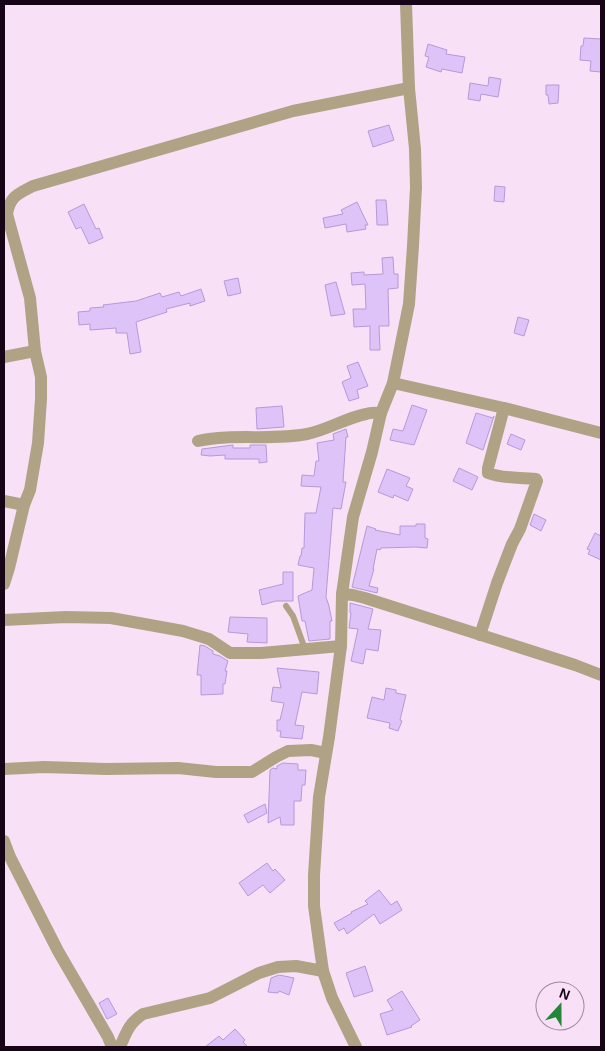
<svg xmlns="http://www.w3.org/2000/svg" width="605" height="1051" font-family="Arial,sans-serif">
<rect width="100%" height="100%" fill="#f8e1f7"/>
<g fill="#dec3f9" stroke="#b898d8">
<polygon points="584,38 601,39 601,72 590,71 591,61 580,60 581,46 583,46"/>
<polygon points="428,44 447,50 446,54 465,57 462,73 442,69 441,72 426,67 429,57 425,56"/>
<polygon points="489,77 501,79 498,97 481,94 480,101 468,99 470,83 488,86"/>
<polygon points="546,85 559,85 558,103 549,104 548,95 546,95"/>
<polygon points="389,125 394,140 373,147 368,131"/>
<polygon points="495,186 505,187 504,202 494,201"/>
<polygon points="376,200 386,200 388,225 377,225"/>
<polygon points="357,202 368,225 365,225 366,229 347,232 346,224 325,228 323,218 343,214 341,210"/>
<polygon points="84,204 96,229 99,228 103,238 89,244 81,227 76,229 68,212"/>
<polygon points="393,257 394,274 398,274 398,288 388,289 389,326 379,326 380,350 370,350 370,326 354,327 353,309 366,309 365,284 352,285 351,273 364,272 364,275 383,274 382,258"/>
<polygon points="238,278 241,293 228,296 224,281"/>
<polygon points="336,282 345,314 331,316 325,285"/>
<polygon points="201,289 205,301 190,306 190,303 166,309 167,312 136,322 141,352 130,354 127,333 116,333 116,328 90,330 90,324 79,325 78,312 90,311 90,308 104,307 103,305 136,301 160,293 162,297 179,292 181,296"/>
<polygon points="518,317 529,320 524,336 514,333"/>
<polygon points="358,362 368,386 357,390 359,398 349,401 342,382 351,378 347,366"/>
<polygon points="412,405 427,410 414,445 390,440 393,429 403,431"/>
<polygon points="282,406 284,427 257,429 256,408"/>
<polygon points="476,413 493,418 494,416 483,450 466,443"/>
<polygon points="346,429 348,437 346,437 343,482 346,482 341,509 333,508 326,597 329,606 332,621 330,621 330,639 309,641 305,621 302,621 298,596 312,590 314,568 298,565 300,556 301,556 302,548 304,548 305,513 316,513 321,487 301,486 302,475 314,476 316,461 319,461 317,443 334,440 333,434"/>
<polygon points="511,434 525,440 521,450 507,444"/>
<polygon points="233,445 233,448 250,448 250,445 266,445 267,462 259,463 259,459 225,459 225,455 210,456 201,455 202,449"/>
<polygon points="459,468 478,477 472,490 453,481"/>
<polygon points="387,469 410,478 406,486 413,489 408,501 394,495 393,498 378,492"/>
<polygon points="534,514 546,520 541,531 530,525"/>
<polygon points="416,524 425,524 425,538 428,539 427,548 416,547 381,548 380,550 377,549 373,569 374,569 369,586 378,588 377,593 352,587 367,526 376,529 375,530 400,535 400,526 416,526"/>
<polygon points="595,533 601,536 601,560 588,554 590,550 587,549"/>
<polygon points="283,572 293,572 293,601 276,601 262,605 259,590 283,584"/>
<polygon points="350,603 373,609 368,629 381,630 378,651 366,649 363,664 351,661 358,629 349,628 351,613 350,613"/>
<polygon points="230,617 267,618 267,643 247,642 248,634 228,632"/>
<polygon points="200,645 205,646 213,651 213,654 220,656 228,661 225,671 227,671 225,684 223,684 223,694 201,695 201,675 197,675"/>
<polygon points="277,668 319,672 317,694 302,692 295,725 304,726 302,739 280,737 281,731 277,731 277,720 280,720 284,703 271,701 273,687 281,688"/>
<polygon points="386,688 396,690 396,693 406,695 400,720 402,721 398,731 389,728 390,723 367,718 372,697 384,700"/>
<polygon points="283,763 298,764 298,770 306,770 305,785 302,785 301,801 294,801 294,825 281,825 280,817 268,823 270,770 273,768 277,769 277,766"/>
<polygon points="265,804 267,813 248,823 244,815"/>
<polygon points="267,863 273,871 275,869 285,880 270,893 263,885 248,896 239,883"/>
<polygon points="379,890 391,905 397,901 402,910 380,924 374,914 347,934 344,928 339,931 334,923 352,913 351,912 368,904 365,901"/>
<polygon points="365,966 373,991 354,997 346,973"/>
<polygon points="279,975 294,978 289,995 279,991 278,993 268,992 271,978"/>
<polygon points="402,991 420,1020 411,1026 412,1027 387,1035 380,1014 393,1010 387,1000"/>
<polygon points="108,998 117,1014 107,1019 99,1003"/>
<polygon points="235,1029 245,1040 243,1042 248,1047 205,1047 219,1036 223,1040"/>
</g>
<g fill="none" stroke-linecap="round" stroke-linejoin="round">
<polyline stroke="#b0a385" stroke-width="6" points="286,606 293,616 305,649"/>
<g stroke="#b0a385" stroke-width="12">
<polyline points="4,357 35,351"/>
<polyline points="393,383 504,408 601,433"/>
<path d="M198,441C234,433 271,441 307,434C327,430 346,418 366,414C371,412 376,413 381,413"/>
<polyline points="4,501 24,505"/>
<path d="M4,584L9,568L24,505L30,490L38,443L41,399V377L35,351L30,298L7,214C10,196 18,194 33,186L293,111L409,88"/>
<polyline points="342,594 353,595 365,598 575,665 601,675"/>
<polyline points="4,620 66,617 111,618 183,631 209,639 230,653 261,653 341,646"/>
<path d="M480,635L497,583L512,544L520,529L537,481L536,479C520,477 503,479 488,473V468L504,408"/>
<polyline points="4,769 44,767 106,769 178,768 216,772 252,772 276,757 288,751 311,750 326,753"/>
<polyline points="4,841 10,857 58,951 108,1037 112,1047"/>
<path d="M120,1047C126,1033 129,1023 143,1014L210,998L259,973L278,967L296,966L323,971"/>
<polyline points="356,1047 332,998 323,971 314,906 314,875 319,797 329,737 341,646 342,594 353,517 372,452 381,413 393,383 409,304 413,246 416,187 415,149 409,88 406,4"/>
</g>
</g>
<rect width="605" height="1051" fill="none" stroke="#170517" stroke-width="10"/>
<g transform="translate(560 1006) rotate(21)"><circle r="24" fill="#f8e1f7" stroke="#9e899d"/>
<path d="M0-4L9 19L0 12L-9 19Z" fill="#248639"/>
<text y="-8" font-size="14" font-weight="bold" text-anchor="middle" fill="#170517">N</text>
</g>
</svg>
